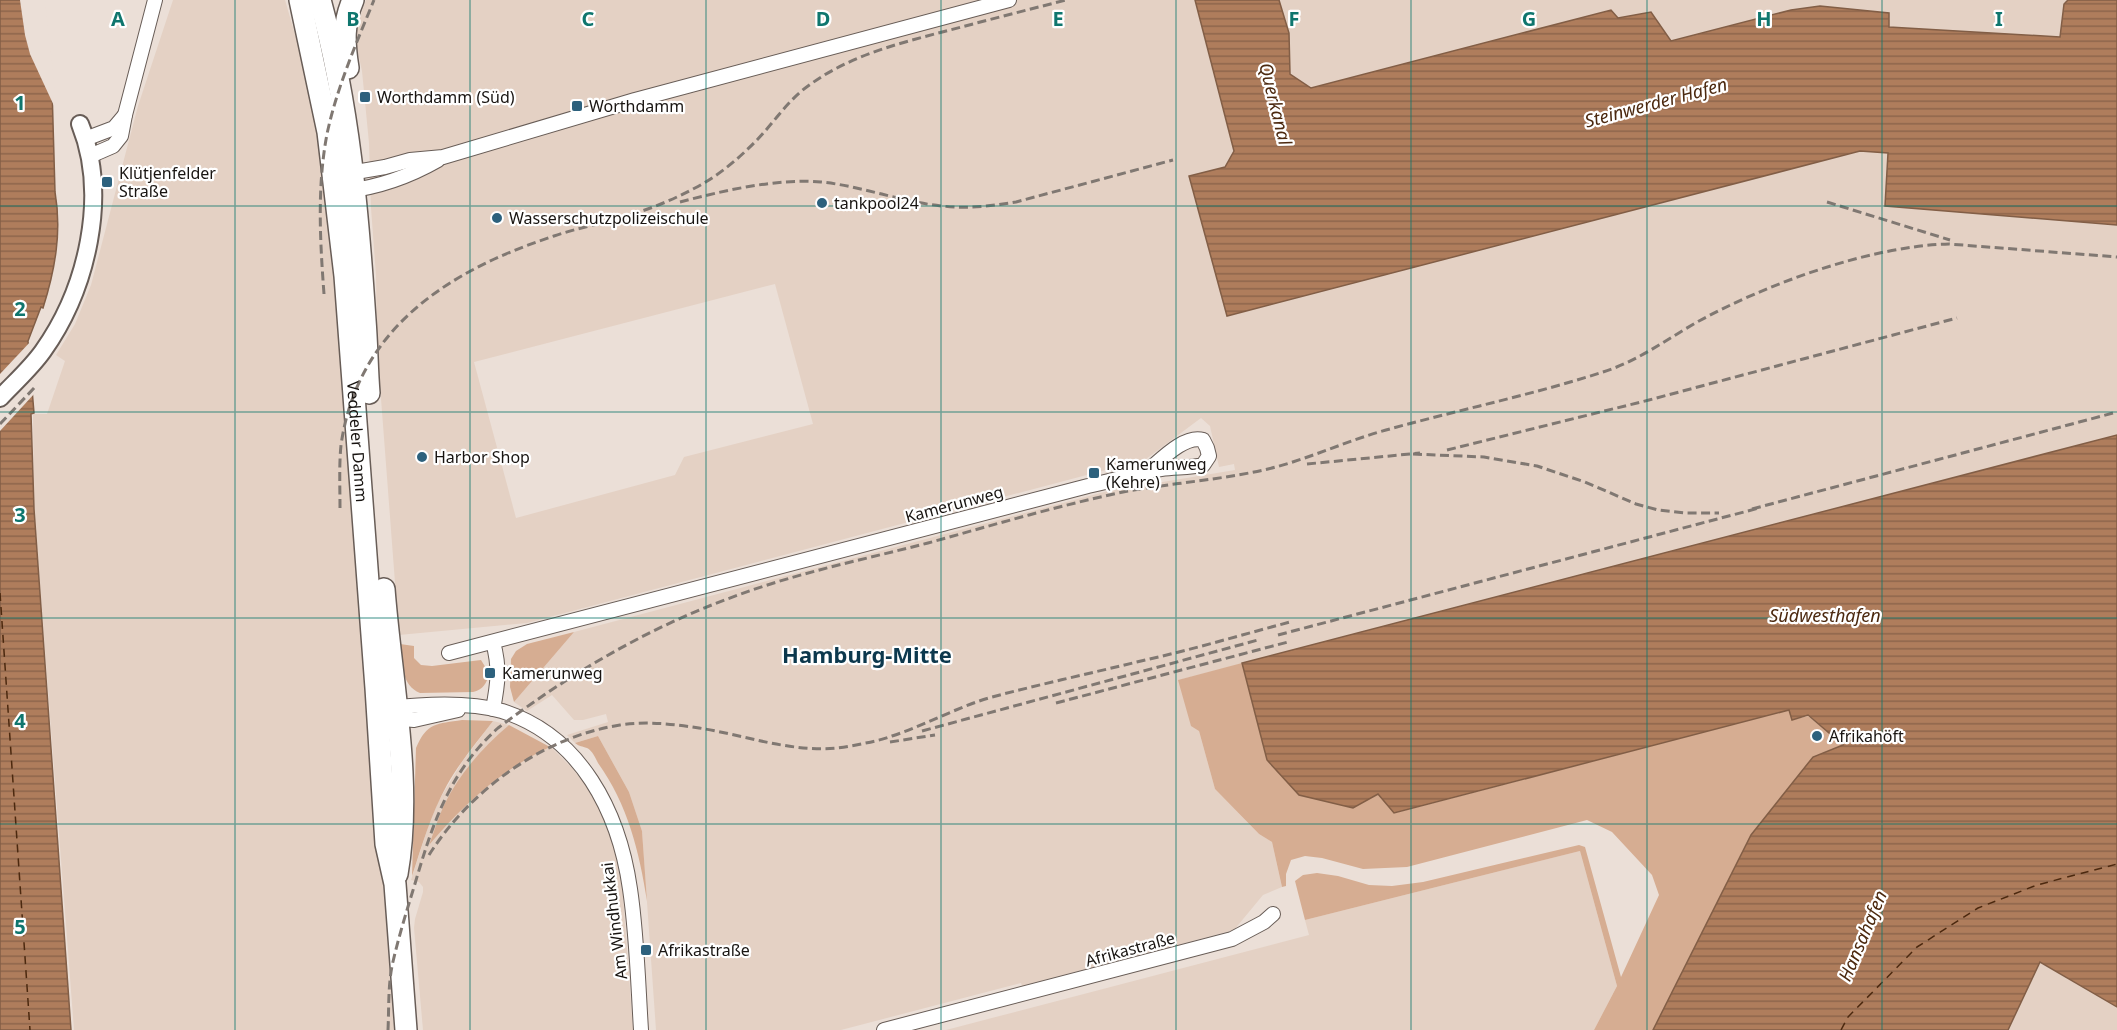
<svg xmlns="http://www.w3.org/2000/svg" width="2117" height="1030" font-family="'Noto Sans',sans-serif">
<defs>
<pattern id="water-rules" width="6" height="5" patternUnits="userSpaceOnUse" patternTransform="scale(1.5)"><rect width="6" height="5" fill="#af7d5c"/><path d="M0 2.5h6" fill="none" stroke="#8d654b"/></pattern>
</defs>
<rect width="100%" height="100%" fill="#ebdfd7"/>
<g fill="#e4d1c4" fill-rule="evenodd">
<polygon points="173,0 285,0 299,48 333,207 394,1030 74,1030 34,507 33,414 47,414 65,361 56,355 75,324 91,285 138,106"/>
<path d="M366,0H1195L1218,93L1234,151L1225,167L1189,176L1860,151L1888,153L1885,206L2117,225V435L1179,680L1199,731L1215,789L1259,834L1272,842L1282,887L1263,895L1234,930L1022,986L1021,983L841,1030H656L642,831L629,792L598,736L575,743L567,735L608,722L606,714L583,720H574L552,695L527,711L514,702L574,632L1108,491L1235,470L1234,464L1219,467L1210,426L1201,418L1146,459L1128,464L527,623L399,635L377,346L376,275L371,208L369,143L362,71L354,34ZM775,284L813,424L684,457L675,475L516,518L474,362Z"/>
<polygon points="1279,0 2068,0 2064,4 2060,38 1888,27 1889,13 1791,10 1671,41 1651,12 1617,18 1610,10 1311,88 1290,74 1289,33"/>
<polygon points="493,721 509,725 484,749 456,784 444,805 430,843 456,813 496,779 535,754 550,747 553,749 572,768 594,796 612,839 622,882 633,1030 423,1030 414,928 415,919 423,892 423,887 419,882 411,880 430,821 438,802 462,762"/>
<polygon points="1580,851 1617,986 1594,1030 946,1030 1309,935 1305,920"/>
<polygon points="2039,962 2117,1007 2117,1030 2008,1030"/>
</g>
<g fill="#d6ad92">
<polygon points="574,632 514,702 510,687 511,659 516,651 527,644"/>
<path d="M400,644L414,646V658L421,665L432,666L481,660L489,673C487,683 483,690 473,692L420,693C402,686 401,662 400,644Z"/>
<polygon points="1242,663 1267,760 1378,794 1395,813 1789,710 1792,720 1808,716 1844,745 1751,835 1653,1030 1594,1030 1617,986 1580,851 1305,920 1295,881 1303,875 1317,873 1338,876 1369,885 1392,886 1423,882 1579,845 1585,847 1621,977 1659,895 1652,875 1612,832 1587,820 1407,867 1363,869 1322,858 1305,856 1291,860 1286,874 1286,886 1282,887 1272,842 1259,834 1215,789 1199,731 1191,726 1178,680"/>
<path d="M462,720L493,721C477,742 460,762 447,785C431,814 422,845 412,876L416,748C427,722 437,724 462,720Z"/>
<path d="M509,725L550,747C501,770 464,804 429,845C434,832 438,818 444,805C459,774 483,747 509,725Z"/>
<path d="M598,736L629,792L642,831L647,901C639,851 628,805 598,763C596,759 592,750 587,748C582,746 580,747 575,743Z"/>
</g>
<g fill="url(#water-rules)" stroke="#825e46" stroke-width="1.5">
<path d="M0,0H42L52,88L55,192C62,232 55,270 43,308L41,307L28,341L34,413L31,414L34,509L71,1030H0Z"/>
<polygon points="1195,0 1279,0 1289,33 1290,74 1311,88 1611,10 1618,18 1651,12 1671,41 1791,10 1820,6 1889,13 1889,27 2060,37 2064,4 2068,0 2117,0 2117,225 1885,206 1888,153 1860,151 1227,316 1189,176 1225,167 1234,151"/>
<polygon points="2117,435 2117,1007 2040,962 2008,1030 1653,1030 1751,835 1813,757 1843,745 1808,715 1792,720 1789,710 1394,813 1378,794 1353,808 1299,795 1267,760 1242,663"/>
</g>
<g fill="#ebdfd7">
<polygon points="20,0 45,0 55,88 55,108 30,54 25,35"/>
<polygon points="31,341 35,393 0,431 0,374"/>
</g>
<g fill="none" stroke-linecap="round" stroke-linejoin="round">
<g stroke="#4c290f" stroke-width="1.5" stroke-dasharray="8 6" stroke-linecap="butt">
<polyline points="0,593 30,1030"/>
<polyline points="1841,1030 1848,1017 1917,947 1978,908 2037,885 2117,864"/>
</g>
<g stroke="#685d57" stroke-width="16">
<g id="minor">
<polyline points="85,139 114,128 125,115"/>
<polyline points="90,156 113,146 121,136 125,115 155,0"/>
<polyline points="344,174 385,167 410,160 443,157 635,100 1009,0"/>
<path d="M347,191C379,187 410,176 438,160"/>
<path d="M493,642C500,668 498,683 493,709"/>
<path d="M449,653L1088,486C1112,481 1136,473 1161,469C1175,467 1189,468 1203,465L1209,456L1207,448L1203,440C1184,434 1159,462 1145,473"/>
<path d="M388,708C423,704 467,701 502,711C581,736 619,812 630,889C637,936 638,983 641,1030"/>
<polyline points="392,718 414,720 458,710"/>
<polyline points="884,1030 1232,939 1264,922 1273,914"/>
</g>
</g>
<g stroke="#685d57" stroke-width="20">
<path id="tertiary" d="M0,398C14,383 31,368 43,351C87,289 109,196 80,124"/>
</g>
<g stroke="#685d57" stroke-width="24">
<g id="primary">
<path id="s1" d="M300,0L328,132L345,276L376,688L386,844L395,884L406,1030"/>
<path d="M320,0C349,105 358,213 365,320C367,345 367,369 369,393"/>
<path d="M348,68C344,43 343,23 353,0"/>
<path d="M384,589C391,681 413,783 397,874"/>
</g>
</g>
<use href="#minor" stroke="#fff" stroke-width="14"/>
<use href="#tertiary" stroke="#fff" stroke-width="16"/>
<use href="#primary" stroke="#fff" stroke-width="21"/>
<g stroke="#807872" stroke-width="3" stroke-dasharray="9 4.5" stroke-linecap="butt">
<path d="M680,202C722,191 777,178 821,182C862,186 901,202 942,206C967,209 991,206 1016,202L1173,160"/>
<polyline points="1827,202 1950,240"/>
<path d="M324,294C320,240 317,187 327,134C337,87 356,44 374,0"/>
<polyline points="0,424 36,386"/>
<polyline points="1447,450 1649,400 1957,318"/>
<polyline points="1413,454 1484,457 1537,466 1585,482 1636,504 1658,510 1685,513 1719,513"/>
<polyline points="1307,464 1420,453"/>
<path d="M340,508C340,487 339,465 341,445C358,327 450,270 554,236C583,226 614,222 642,211C660,205 678,197 695,188C718,176 737,160 755,142C773,124 787,101 808,86C850,55 900,43 950,30C988,20 1027,10 1066,0"/>
<polyline points="1752,509 2117,412"/>
<polyline points="1278,635 1759,508"/>
<polyline points="1056,703 1288,642"/>
<polyline points="922,731 1258,640"/>
<polyline points="890,742 935,735"/>
<path d="M429,855C470,790 543,737 620,725C647,721 673,724 699,728C750,736 799,756 851,746C865,743 879,741 892,736C926,725 957,707 992,697C1041,684 1092,673 1141,661C1191,650 1241,635 1290,622"/>
<path d="M388,1030C389,1009 388,987 392,966C398,939 406,913 414,887C432,826 448,773 498,728C572,672 653,625 741,594C801,572 866,559 928,543C993,525 1057,506 1123,492C1171,483 1221,480 1268,469C1309,459 1346,441 1386,430C1458,410 1532,395 1603,372C1638,361 1667,339 1699,321C1767,284 1870,246 1949,244L2117,257"/>
</g>
</g>
<path fill="none" stroke="#0f766e" stroke-width="1.5" stroke-opacity="0.55" d="M235,0V1030M470,0V1030M706,0V1030M941,0V1030M1176,0V1030M1411,0V1030M1647,0V1030M1882,0V1030M0,206H2117M0,412H2117M0,618H2117M0,824H2117"/>
<g fill="#2d617d" stroke="#fff" stroke-width="2">
<rect x="359" y="91" width="12" height="12" rx="3"/>
<rect x="571" y="100" width="12" height="12" rx="3"/>
<rect x="101" y="176" width="12" height="12" rx="3"/>
<circle cx="822" cy="203" r="6"/>
<circle cx="497" cy="218" r="6"/>
<circle cx="422" cy="457" r="6"/>
<rect x="1088" y="467" width="12" height="12" rx="3"/>
<rect x="484" y="667" width="12" height="12" rx="3"/>
<circle cx="1817" cy="736" r="6"/>
<rect x="640" y="944" width="12" height="12" rx="3"/>
</g>
<g text-anchor="middle" stroke-width="4.5" stroke-linejoin="round" paint-order="stroke">
<g font-size="16" fill="#181411" stroke="#fff" text-anchor="start">
<text x="377" y="103">Worthdamm (Süd)</text>
<text x="589" y="112">Worthdamm</text>
<text x="119" y="179">Klütjenfelder<tspan x="119" dy="18">Straße</tspan></text>
<text x="834" y="209">tankpool24</text>
<text x="509" y="224">Wasserschutzpolizeischule</text>
<text x="434" y="463">Harbor Shop</text>
<text x="1106" y="470">Kamerunweg<tspan x="1106" dy="18">(Kehre)</tspan></text>
<text x="502" y="679">Kamerunweg</text>
<text x="1829" y="742">Afrikahöft</text>
<text x="658" y="956">Afrikastraße</text>
</g>
<g font-size="16" fill="#181411" stroke="#fff">
<text dy="6" stroke="none"><textPath href="#s1" startOffset="446">Veddeler Damm</textPath></text>
<text transform="translate(954 504) rotate(-15)" y="6">Kamerunweg</text>
<text transform="translate(614 921) rotate(-97)" y="6">Am Windhukkai</text>
<text transform="translate(1130 949) rotate(-15)" y="6">Afrikastraße</text>
</g>
<g font-size="18" font-style="italic" fill="#4c290f" stroke="#fff">
<text transform="translate(1656 103) rotate(-15)" y="6">Steinwerder Hafen</text>
<text transform="translate(1275 104) rotate(76)" y="6">Querkanal</text>
<text x="1825" y="622">Südwesthafen</text>
<text transform="translate(1863 936) rotate(-67)" y="6">Hansahafen</text>
</g>
<g font-size="22" font-weight="bold" fill="#0c384d" stroke="#fff">
<text x="867" y="663">Hamburg-Mitte</text>
</g>
</g>
<g font-size="20" text-anchor="middle" font-weight="bold" fill="#0f766e" stroke="#fff" stroke-width="4.5" stroke-linejoin="round" paint-order="stroke">
<text x="118" y="26">A</text>
<text x="353" y="26">B</text>
<text x="588" y="26">C</text>
<text x="823" y="26">D</text>
<text x="1058" y="26">E</text>
<text x="1294" y="26">F</text>
<text x="1529" y="26">G</text>
<text x="1764" y="26">H</text>
<text x="1999" y="26">I</text>
<text x="20" y="110">1</text>
<text x="20" y="316">2</text>
<text x="20" y="522">3</text>
<text x="20" y="728">4</text>
<text x="20" y="934">5</text>
</g>
</svg>
